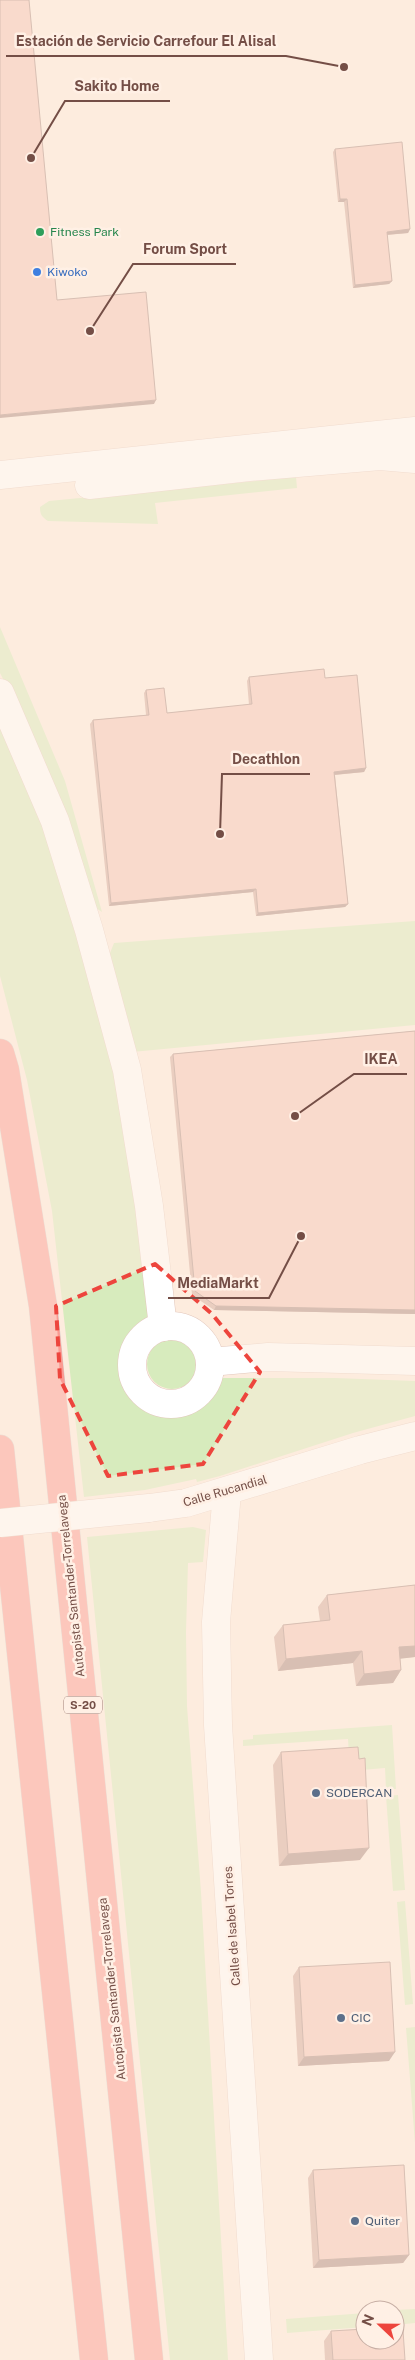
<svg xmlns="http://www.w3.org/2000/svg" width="415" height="2360" font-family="'Public Sans',sans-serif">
<rect width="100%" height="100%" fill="#fdecde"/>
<g fill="#d7ebbd">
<path d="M296,477L297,488L155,503L158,524L48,521C42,517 40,515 40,507L49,501Z"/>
<polygon points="0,627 65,781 102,912 93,906 32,735 0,673"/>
<path d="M0,717L44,816L111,1047L141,1217L150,1328C99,1360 139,1431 193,1407C206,1401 207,1385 218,1378H335L415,1381V1416L353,1433L220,1476L197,1482L196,1479L145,1490L84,1497L52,1211L27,1080L0,976Z"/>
<polygon points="415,921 415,1025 132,1052 108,958 114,943"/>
<circle cx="172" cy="1364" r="25"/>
<polygon points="193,1527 206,1530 203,1562 188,1563 186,1632 187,1706 201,1892 228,2360 170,2360 87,1537"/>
<polygon points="392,1725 396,1789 386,1789 385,1768 350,1771 348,1739 243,1746 243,1740 253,1739 253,1735"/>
<polygon points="398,1795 405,1890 393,1891 386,1796"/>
<polygon points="405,1901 413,2004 405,2005 397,1902"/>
<polygon points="415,2027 415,2143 406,2028"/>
<polygon points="415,2309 415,2323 395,2325 395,2310"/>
<polygon points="365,2313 365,2327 287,2333 286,2319"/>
</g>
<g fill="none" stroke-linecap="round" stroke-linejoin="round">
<g stroke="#e3c8bd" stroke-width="29">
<g id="minor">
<polyline points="0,475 415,431"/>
<polyline points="89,485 249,467 380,456 415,459"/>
<polyline points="0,693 55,821 89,930 127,1070 149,1206 163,1327"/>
<circle cx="171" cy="1365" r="39"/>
<polyline points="210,1362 268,1357 415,1361"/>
<polyline points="227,1492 216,1622 218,1725 259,2360"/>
<polyline points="149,1508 186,1503 360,1450 415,1436"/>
</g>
</g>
<g stroke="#d8cdcb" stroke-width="29">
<g id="highway">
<polyline points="0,1053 5,1070 43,1306 149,2360"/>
<polyline points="0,1449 94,2360"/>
</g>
</g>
<use href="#minor" stroke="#fff" stroke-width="28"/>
<use href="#highway" stroke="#fb9a92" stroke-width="28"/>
<g stroke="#e3c8bd" stroke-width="29" stroke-linecap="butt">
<polyline id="minor-bridge" points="0,1523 149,1508"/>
</g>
<use href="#minor-bridge" stroke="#fff" stroke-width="28"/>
</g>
<g fill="#d2a89c">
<polygon points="335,149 410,229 408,233 387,235 392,281 389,284 353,288 344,202 338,202 333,152"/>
<polygon points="249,677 325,678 366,768 364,772 335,775 348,904 345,907 256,916 253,892 109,906 90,724 93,720 146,715 144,693 146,690 167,713 249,705 247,681"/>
<polygon points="415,1031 415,1314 214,1310 192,1295 170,1057 173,1054"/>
<polygon points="415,1585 415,1657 400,1658 401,1670 393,1683 356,1686 353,1663 278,1671 274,1637 283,1625 320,1621 318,1607 327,1595"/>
<polygon points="281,1752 359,1759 360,1860 279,1866 273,1765"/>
<polygon points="299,1967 389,2061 298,2066 293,1976"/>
<polygon points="313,2170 409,2255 403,2263 313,2268 308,2178"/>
<polygon points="331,2331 405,2360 325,2360 324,2341"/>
</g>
<g fill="#ab887f">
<polygon points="340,199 347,199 344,202 338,202"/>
<polygon points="410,229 408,233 384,235 387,232"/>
<polygon points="392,281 389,284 353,288 355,285"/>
<polygon points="156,400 154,404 0,418 0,415"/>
<polygon points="366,768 364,772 332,775 334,772"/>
<polygon points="256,889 253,892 109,906 111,903"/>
<polygon points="348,904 345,907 256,916 258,913"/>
<polygon points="216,1306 415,1310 415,1314 214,1310"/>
<polygon points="415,1646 415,1657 390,1660 399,1647"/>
<polygon points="362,1651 353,1663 278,1671 286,1659"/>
<polygon points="401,1670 393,1683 356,1686 364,1674"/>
<polygon points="369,1848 360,1860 279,1866 288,1854"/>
<polygon points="395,2052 389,2061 298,2066 304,2057"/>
<polygon points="409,2255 403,2263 313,2268 319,2260"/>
</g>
<g fill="#f4c3b5" stroke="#ab887f">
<polygon points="0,0 29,0 57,300 146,292 156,400 0,415"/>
<polygon points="402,142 410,229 387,232 392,281 355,285 347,199 340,199 335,149"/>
<polygon points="324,669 325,678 357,675 366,768 334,772 348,904 258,913 256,889 111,903 93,720 149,715 146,690 164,688 167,713 252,704 249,677"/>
<polygon points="415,1031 415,1310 216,1306 195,1291 173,1054"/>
<polygon points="415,1585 415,1646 399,1647 401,1670 364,1674 362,1651 286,1659 283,1625 330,1620 327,1595"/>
<polygon points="358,1747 359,1759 365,1758 369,1848 288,1854 281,1752"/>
<polygon points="390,1962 395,2052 304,2057 299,1967"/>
<polygon points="404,2165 409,2255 319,2260 313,2170"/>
<polygon points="399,2326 399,2330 403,2330 405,2360 333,2360 331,2331 365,2329 365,2340 395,2340 395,2327"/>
</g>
<path d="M0 0H415V2360H0ZM155,1264L212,1314L260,1372L203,1464L108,1476L60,1379L56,1306Z" fill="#fdecde" fill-opacity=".55" fill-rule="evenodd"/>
<path fill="none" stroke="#ed453d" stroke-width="4" stroke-dasharray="10 6" stroke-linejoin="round" d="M155,1264L212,1314L260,1372L203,1464L108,1476L60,1379L56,1306Z"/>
<circle fill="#2e9e5b" stroke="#fff0e5" stroke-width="2" cx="40" cy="232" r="5"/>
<circle fill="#3f7fe0" stroke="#fff0e5" stroke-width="2" cx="37" cy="272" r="5"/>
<g fill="#5c6f8a" stroke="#fff0e5" stroke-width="2">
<circle cx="316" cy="1793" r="5"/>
<circle cx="341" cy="2018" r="5"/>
<circle cx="355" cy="2221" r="5"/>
</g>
<g text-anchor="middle" stroke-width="5" stroke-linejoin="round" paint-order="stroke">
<rect fill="#fff0e5" stroke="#9e7f76" stroke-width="1" x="64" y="1696.5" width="38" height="17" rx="4"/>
<g font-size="11" font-weight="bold" fill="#744e46">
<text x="83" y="1709">S-20</text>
</g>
<g font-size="12" fill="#27864d" stroke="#fff0e5" text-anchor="start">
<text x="50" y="236">Fitness Park</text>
</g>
<g font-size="12" fill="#366cbe" stroke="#fff0e5" text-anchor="start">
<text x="47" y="276">Kiwoko</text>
</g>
<g font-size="12" fill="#744e46" stroke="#fff0e5">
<text transform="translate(225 1491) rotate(-16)" y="4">Calle Rucandial</text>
<text transform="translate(71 1586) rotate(-96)" y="4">Autopista Santander-Torrelavega</text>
<text transform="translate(232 1926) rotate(-94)" y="4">Calle de Isabel Torres</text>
<text transform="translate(112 1989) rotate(-96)" y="4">Autopista Santander-Torrelavega</text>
</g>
<g font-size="12" fill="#4e5e75" stroke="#fff0e5" text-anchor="start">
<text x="326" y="1797">SODERCAN</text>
<text x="351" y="2022">CIC</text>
<text x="365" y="2225">Quiter</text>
</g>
</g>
<path fill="none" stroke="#744e46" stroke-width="2" d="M344 67L286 56H6M31 158L65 101H170M90 331L133 264H236M220 834L222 774H310M295 1116L354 1074H407M301 1236L269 1298H168"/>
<g fill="#744e46" stroke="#fff0e5" stroke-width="2">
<circle cx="344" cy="67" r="5"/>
<circle cx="31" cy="158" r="5"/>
<circle cx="90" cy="331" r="5"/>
<circle cx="220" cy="834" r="5"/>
<circle cx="295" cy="1116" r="5"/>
<circle cx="301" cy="1236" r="5"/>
</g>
<g font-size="14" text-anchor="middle" font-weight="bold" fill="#744e46" stroke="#fff0e5" stroke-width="5" stroke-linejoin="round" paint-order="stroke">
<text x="146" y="46">Estación de Servicio Carrefour El Alisal</text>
<text x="117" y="91">Sakito Home</text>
<text x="185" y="254">Forum Sport</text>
<text x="266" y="764">Decathlon</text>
<text x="381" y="1064">IKEA</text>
<text x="218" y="1288">MediaMarkt</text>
</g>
<g transform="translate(380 2325) rotate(292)"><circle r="24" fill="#fff0e5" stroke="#c7afa5"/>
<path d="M0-4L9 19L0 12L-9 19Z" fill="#ed453d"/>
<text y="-8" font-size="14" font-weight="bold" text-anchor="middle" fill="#744e46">N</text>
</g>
</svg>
